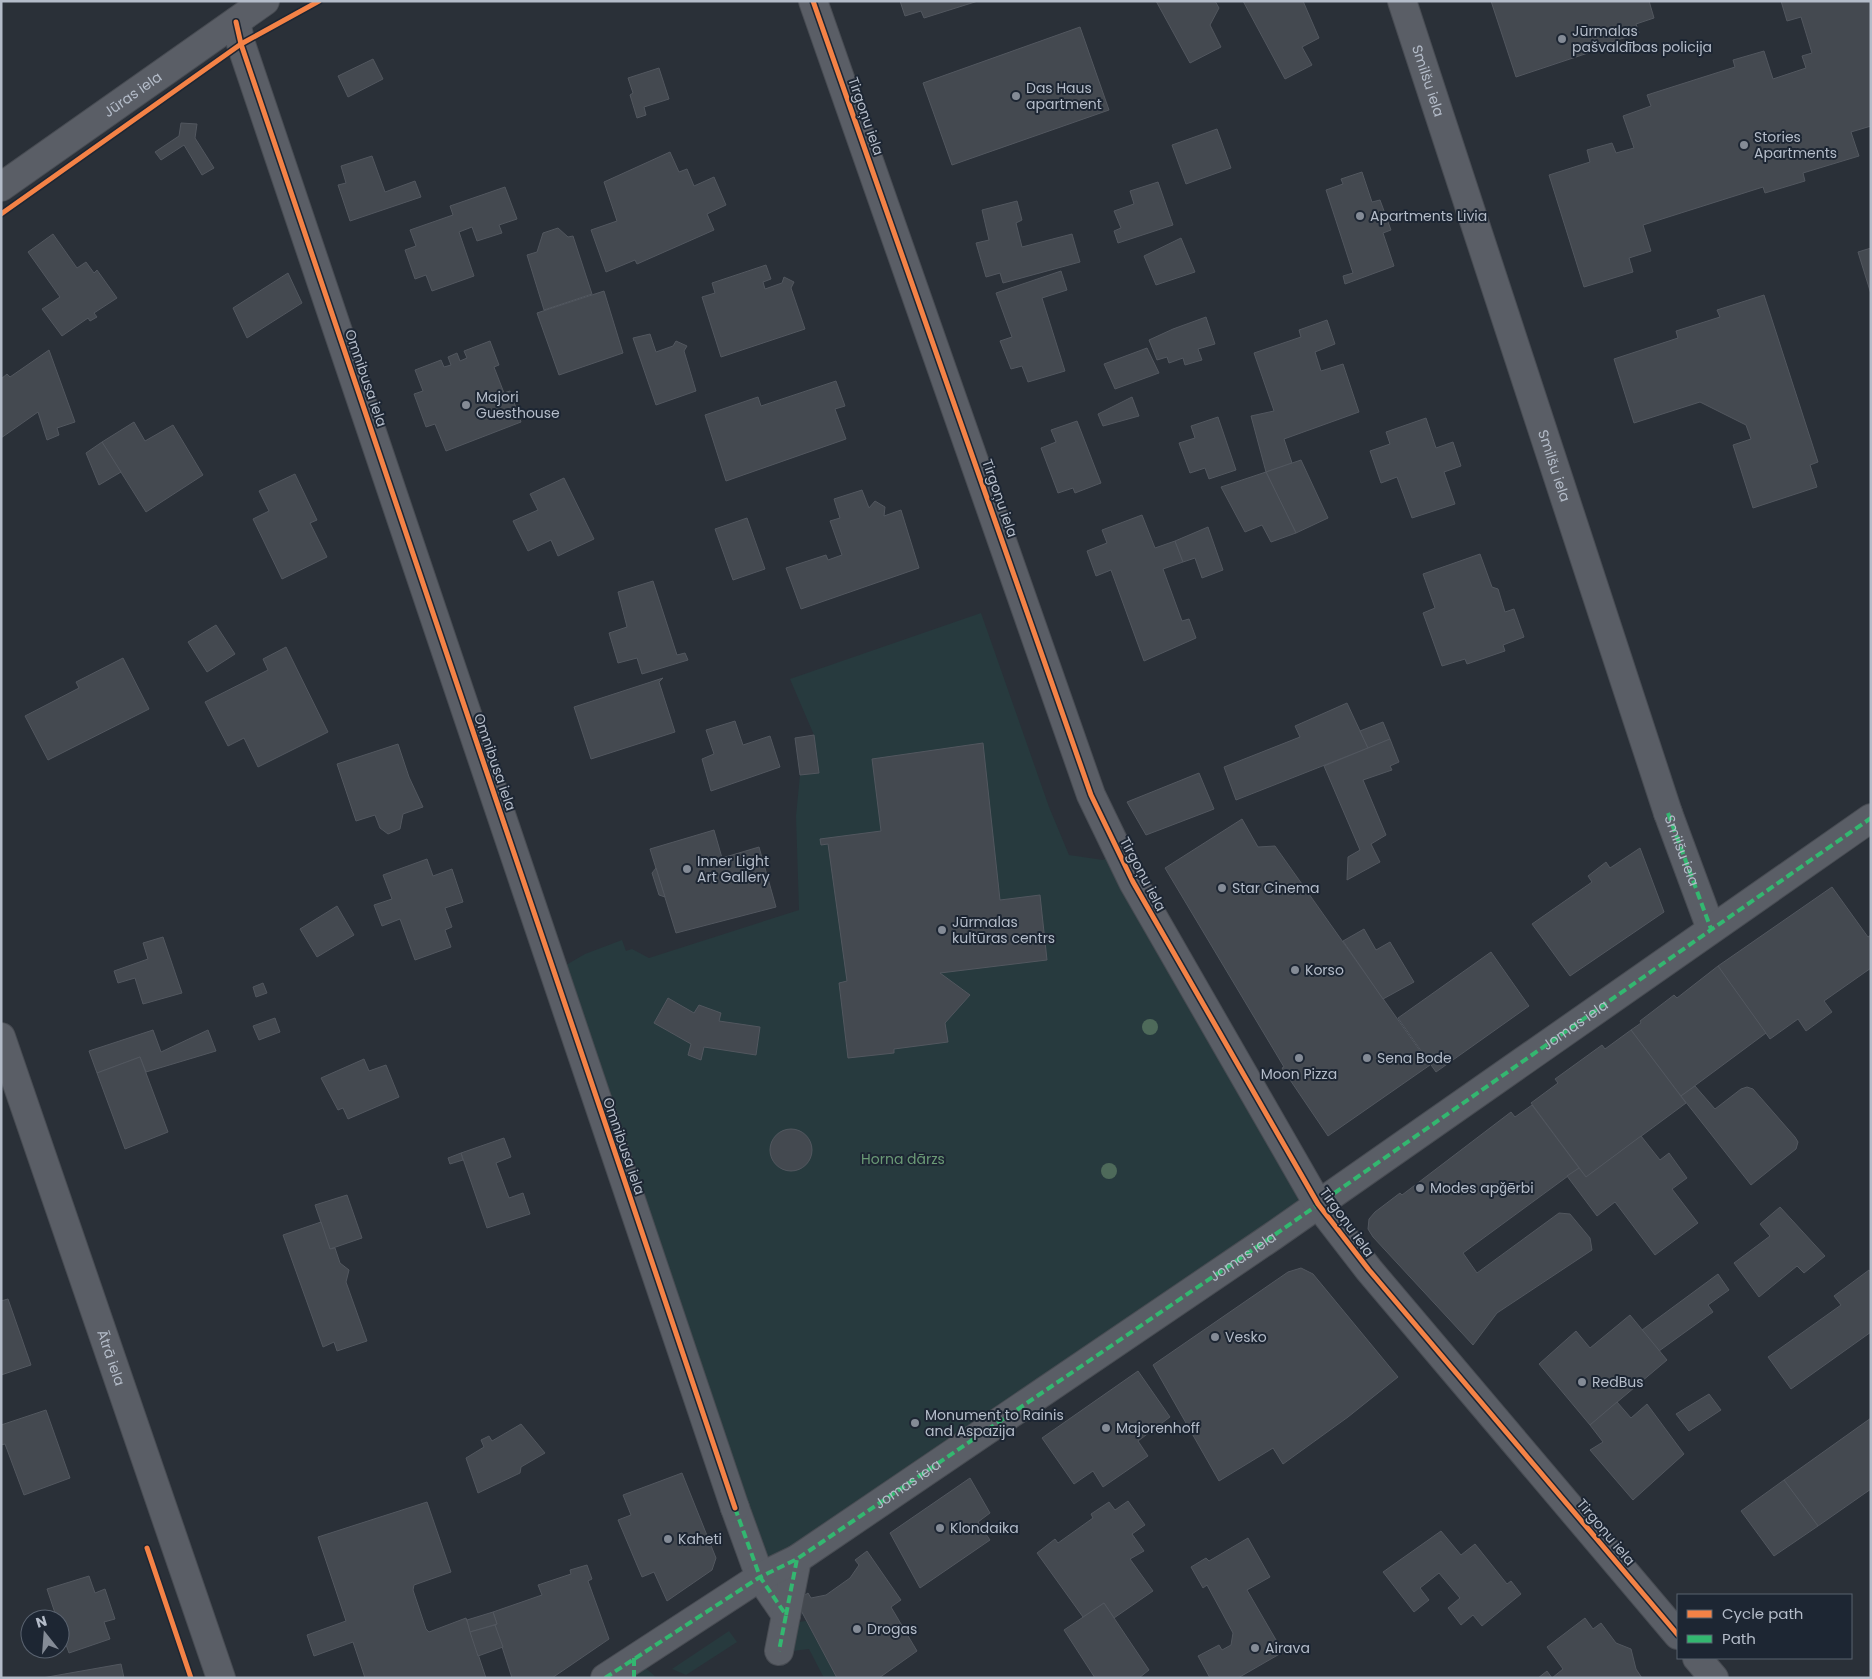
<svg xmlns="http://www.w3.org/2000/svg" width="1872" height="1679" font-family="Poppins,sans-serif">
<rect width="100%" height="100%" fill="#2a3038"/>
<g fill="#273a3e">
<polygon points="981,613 1049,807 1069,855 1103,860 1118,850 1318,1204 760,1577 554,972 585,954 622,940 626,951 632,949 649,958 799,910 796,816 800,775 819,773 814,735 790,679"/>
<polygon points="806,1621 837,1678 824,1678 809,1649 784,1652 790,1623"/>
<polygon points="729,1631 737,1642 686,1675 672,1669"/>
<polygon points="634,1658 657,1678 605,1678"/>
</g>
<g fill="#444950" stroke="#52575f">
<polygon points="900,1 978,1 924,18 921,11 905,16"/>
<polygon points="1156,1 1215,1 1219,8 1210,25 1221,47 1190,63"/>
<polygon points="1243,1 1303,1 1319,38 1302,47 1312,65 1285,79"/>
<polygon points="1491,1 1649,1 1654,18 1636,24 1639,33 1602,45 1603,48 1516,77"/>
<polygon points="1781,1 1871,1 1871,126 1851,132 1859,156 1803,173 1805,181 1765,193 1763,187 1643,225 1651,251 1629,258 1633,272 1584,287 1549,175 1590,162 1587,150 1612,143 1616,153 1634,148 1623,116 1651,106 1647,95 1735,67 1733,60 1764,51 1773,79 1806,68 1802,56 1812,53 1801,17 1787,21"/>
<polygon points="1080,27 1109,110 952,165 923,83"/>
<polygon points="373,59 383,79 348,97 338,76"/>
<polygon points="659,68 669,99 644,107 646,115 637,118 630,95 633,93 628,78"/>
<polygon points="181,123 197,124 195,138 214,168 202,175 184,145 161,160 155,152 179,136"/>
<polygon points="1217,129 1231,168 1186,184 1172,145"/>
<polygon points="670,152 679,172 687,169 694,186 714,177 726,205 707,214 714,230 637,264 635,260 606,272 591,230 617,221 604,182"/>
<polygon points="372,156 385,192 415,181 421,197 350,221 338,185 346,183 341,166"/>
<polygon points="1362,172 1372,202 1380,200 1391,230 1383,233 1394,266 1345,284 1343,276 1353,273 1326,190 1343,184 1341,179"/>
<polygon points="1158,182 1173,225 1118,243 1114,231 1121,228 1114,211 1134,204 1130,191"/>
<polygon points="505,187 517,219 499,225 502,233 477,241 472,227 459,232 474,276 432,291 426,275 415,279 405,250 416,246 410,230 453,215 450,206"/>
<polygon points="1017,201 1022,220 1016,223 1022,247 1072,234 1080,262 1003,283 1000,273 986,277 976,243 989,240 982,210"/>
<polygon points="558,228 568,237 573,236 592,294 544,310 527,255 537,252 543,233"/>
<polygon points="53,234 77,268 86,262 94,273 97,270 117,298 94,313 97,317 90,321 88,318 62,336 42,309 60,297 28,252"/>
<polygon points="1181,238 1195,272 1156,285 1144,256"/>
<polygon points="1871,248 1871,294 1858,252"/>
<polygon points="766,265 771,279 763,282 765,289 782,283 784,277 794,282 791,288 805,329 721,357 702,297 715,293 712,283"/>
<polygon points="1061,271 1067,290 1042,298 1065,371 1028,382 1022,366 1011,369 1000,341 1012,337 996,293"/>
<polygon points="288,273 302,303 247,338 233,308"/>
<polygon points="604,291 623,353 559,375 537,313"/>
<polygon points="1764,295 1818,462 1810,465 1817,487 1753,508 1733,445 1751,439 1746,425 1700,402 1634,423 1614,359 1678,338 1676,331 1720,317 1717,310"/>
<polygon points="1206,317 1215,344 1198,349 1202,360 1185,365 1183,358 1169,363 1167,357 1157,360 1149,340 1173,329"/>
<polygon points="1327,320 1335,344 1315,352 1321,371 1343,364 1359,412 1284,439 1292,463 1266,472 1251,416 1274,411 1254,353 1301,337 1299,330"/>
<polygon points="650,334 656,352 673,346 676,341 687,346 684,351 696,391 656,405 633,338"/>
<polygon points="490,341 499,365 494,367 504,393 510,391 521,422 446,451 435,424 426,427 414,394 423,391 415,370 441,360 444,367 451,365 448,357 457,353 460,361 467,358 464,351"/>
<polygon points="1147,348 1159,373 1115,389 1104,364"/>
<polygon points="49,350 75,422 57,428 59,435 47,440 38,412 1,438 1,379 7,374 10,377"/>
<polygon points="836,381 845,406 835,409 846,439 726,481 705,415 758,397 761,406"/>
<polygon points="1132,397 1139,416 1103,426 1098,414"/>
<polygon points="1218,417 1236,470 1209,479 1205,468 1190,473 1179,443 1195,438 1191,426"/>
<polygon points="1426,418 1436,448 1453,442 1461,466 1444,472 1455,504 1412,518 1397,477 1381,483 1370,451 1390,444 1386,432"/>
<polygon points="1077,421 1101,483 1075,493 1073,488 1058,493 1041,448 1056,442 1051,430"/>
<polygon points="134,422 145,441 173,425 203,475 146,512 102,442"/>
<polygon points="102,442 121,472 99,485 86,453"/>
<polygon points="1301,460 1328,518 1296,533 1266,472"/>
<polygon points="1266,472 1296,533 1271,542 1262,525 1245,532 1221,487"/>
<polygon points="295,474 317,520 310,523 327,557 282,579 253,519 269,511 259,491"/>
<polygon points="564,478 594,539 558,556 551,540 528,551 513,521 538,510 530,494"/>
<polygon points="862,490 869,508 875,501 885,507 884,516 901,510 919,568 801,609 786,568 826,555 828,560 842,555 830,521 840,518 834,499"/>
<polygon points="1142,515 1155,548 1175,541 1183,562 1163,569 1182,621 1189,619 1196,638 1144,661 1111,570 1096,576 1087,551 1107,543 1102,530"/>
<polygon points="747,518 765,569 733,580 715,529"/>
<polygon points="1208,527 1223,570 1202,578 1195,558 1183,562 1175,541"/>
<polygon points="1480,554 1492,587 1498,589 1505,612 1514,609 1524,637 1503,645 1505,651 1467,664 1465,659 1442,666 1423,613 1435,608 1423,574"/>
<polygon points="653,581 677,655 685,653 688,660 642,674 637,658 618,663 609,633 627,627 618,592"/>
<polygon points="216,625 235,654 207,672 188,642"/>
<polygon points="286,647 328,732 258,767 244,738 228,746 205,702 268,670 263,659"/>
<polygon points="123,658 149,709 48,760 25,716 79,688 76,682"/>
<polygon points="663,678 659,682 675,732 591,759 574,707"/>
<polygon points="1347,703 1368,748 1236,800 1224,767 1300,737 1295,726"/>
<polygon points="735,721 743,745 770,736 780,767 711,791 702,759 714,754 706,730"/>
<polygon points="1383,722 1390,739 1368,748 1360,731"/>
<polygon points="814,735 819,773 800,775 795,738"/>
<polygon points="1390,739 1399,762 1390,766 1392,770 1363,780 1386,835 1371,844 1380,862 1347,880 1348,857 1360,850 1324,766"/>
<polygon points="983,743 1000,900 1040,895 1047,960 940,973 970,995 945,1023 948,1042 894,1049 894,1053 848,1058 839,983 847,981 828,844 821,845 820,839 881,831 872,759"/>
<polygon points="398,744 409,777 423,807 403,814 400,829 388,834 380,828 375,815 356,821 337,764"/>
<polygon points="1199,773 1214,809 1146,835 1127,802"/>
<polygon points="1242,819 1258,847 1275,846 1430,1065 1328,1136 1282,1068 1284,1067 1165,868"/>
<polygon points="714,830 722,858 759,847 776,907 676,933 650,849"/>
<polygon points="1640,848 1664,912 1570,976 1532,924 1592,882 1588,876 1606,862 1610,868"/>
<polygon points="427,859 433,876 452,869 463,902 445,908 452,927 445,930 451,947 415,960 400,919 382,926 374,905 392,899 383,875"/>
<polygon points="656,868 665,897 659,895 652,873"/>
<polygon points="1832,887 1868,937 1871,935 1871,968 1824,1001 1832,1012 1806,1031 1798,1019 1770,1039 1718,966"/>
<polygon points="337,906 354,935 317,957 300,929"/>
<polygon points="1364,929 1376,950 1390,942 1414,982 1383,999 1343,941"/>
<polygon points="163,937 182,993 143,1004 135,978 118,983 114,971 148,959 143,943"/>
<polygon points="1491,952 1529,1006 1436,1072 1398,1018"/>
<polygon points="1718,966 1766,1033 1681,1096 1631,1030 1641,1023 1640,1021 1674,995 1677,998"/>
<polygon points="263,983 267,993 256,997 253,987"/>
<polygon points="668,998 694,1013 699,1005 721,1013 719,1021 760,1027 756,1055 704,1047 701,1060 688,1055 691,1044 654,1023"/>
<polygon points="275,1018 280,1032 259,1040 253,1026"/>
<polygon points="153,1030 161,1052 208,1030 216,1051 146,1072 140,1057 97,1073 89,1051"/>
<polygon points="1631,1030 1686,1103 1586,1177 1531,1103 1558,1083 1555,1079 1602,1045 1605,1049"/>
<polygon points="140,1057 168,1132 125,1149 97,1073"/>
<polygon points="364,1059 369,1071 386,1065 399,1097 348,1119 343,1108 338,1110 321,1078"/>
<polygon points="1695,1086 1715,1109 1741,1089 1747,1087 1753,1089 1795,1137 1798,1142 1796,1149 1751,1185 1681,1096"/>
<polygon points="1532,1105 1579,1168 1463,1253 1477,1273 1559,1213 1570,1214 1590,1238 1592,1250 1497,1313 1473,1345 1373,1237 1368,1229 1369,1219 1375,1212 1400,1193 1402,1195 1511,1112 1515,1117"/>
<circle cx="791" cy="1150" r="21"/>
<polygon points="1641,1136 1660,1160 1669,1153 1687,1178 1672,1189 1698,1223 1655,1255 1615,1202 1597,1216 1567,1176 1579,1168 1586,1177"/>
<polygon points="504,1138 511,1157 496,1163 509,1198 523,1193 530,1214 487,1228 461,1153"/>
<polygon points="461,1153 463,1160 450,1164 448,1158"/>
<polygon points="347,1195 362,1238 330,1249 315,1205"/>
<polygon points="1780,1207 1825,1256 1804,1273 1797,1266 1759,1297 1734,1263 1770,1236 1760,1224"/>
<polygon points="321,1222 330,1249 335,1248 340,1263 349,1270 346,1282 367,1341 337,1351 334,1342 323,1347 283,1235"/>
<polygon points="1301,1268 1313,1274 1398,1377 1348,1417 1283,1464 1273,1448 1219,1481 1153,1365 1288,1272"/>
<polygon points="1869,1270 1871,1273 1871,1332 1791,1389 1768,1357 1841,1305 1834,1296"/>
<polygon points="1718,1274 1729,1290 1708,1305 1713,1312 1659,1351 1642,1330"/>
<polygon points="8,1299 31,1365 1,1375 1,1301"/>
<polygon points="1630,1315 1667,1360 1590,1425 1539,1364 1576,1331 1590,1348"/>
<polygon points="1138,1371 1170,1417 1138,1441 1148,1456 1103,1487 1093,1471 1074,1484 1042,1438"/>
<polygon points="1709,1394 1721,1410 1689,1431 1676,1414"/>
<polygon points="1617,1402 1631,1418 1647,1404 1684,1454 1633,1500 1590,1450 1603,1442 1590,1425"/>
<polygon points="46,1410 70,1478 24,1495 5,1444 1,1445 1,1425"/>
<polygon points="1871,1418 1871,1489 1818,1526 1784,1480"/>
<polygon points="521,1424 545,1453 521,1467 520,1473 478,1493 466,1458 484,1447 481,1440 489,1436 492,1441"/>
<polygon points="682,1473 716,1558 712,1570 667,1601 654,1572 642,1577 618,1520 631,1515 623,1495"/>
<polygon points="970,1478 990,1513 978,1522 990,1540 920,1588 890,1533"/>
<polygon points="1784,1480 1818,1526 1774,1556 1741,1511"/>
<polygon points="1128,1501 1145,1525 1132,1534 1144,1551 1130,1559 1153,1591 1114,1618 1104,1603 1083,1617 1037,1553 1055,1539 1058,1543 1093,1518 1091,1514 1109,1502 1115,1510"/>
<polygon points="427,1502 451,1572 414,1585 413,1590 426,1629 429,1632 466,1618 486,1678 365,1678 353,1642 314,1656 307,1635 346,1621 318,1537"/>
<polygon points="1441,1531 1461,1555 1475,1544 1507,1584 1511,1581 1521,1594 1482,1626 1473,1615 1461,1625 1448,1608 1460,1598 1439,1573 1420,1588 1429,1600 1414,1612 1383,1572"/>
<polygon points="1248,1538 1270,1577 1247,1590 1283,1652 1238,1678 1210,1678 1198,1656 1219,1645 1222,1650 1231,1645 1233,1633 1207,1585 1203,1588 1191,1567 1206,1558 1209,1561"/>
<polygon points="867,1551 901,1600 891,1607 917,1651 879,1678 837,1678 796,1601 808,1593 811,1598 826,1595 850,1578 859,1565 855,1560"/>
<polygon points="587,1565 592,1579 588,1581 609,1639 552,1678 512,1678 495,1625 497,1624 493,1612 542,1595 538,1585 571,1574 570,1570"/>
<polygon points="89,1576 95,1593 105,1589 115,1619 104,1622 110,1639 69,1653 60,1628 60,1619 57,1619 47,1589"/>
<polygon points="1104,1603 1149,1670 1139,1678 1095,1678 1064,1630"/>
<polygon points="493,1612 497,1624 470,1632 467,1620"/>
<polygon points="1585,1618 1593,1629 1601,1623 1616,1643 1631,1649 1636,1669 1642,1678 1538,1678 1547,1671 1552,1678 1563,1669 1547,1647"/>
<polygon points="495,1625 503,1647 478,1656 470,1632"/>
<polygon points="121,1664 124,1678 42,1678"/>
</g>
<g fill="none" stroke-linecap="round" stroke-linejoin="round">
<g stroke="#484c53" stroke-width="30">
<g id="pedestrian">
<polyline points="1668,813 1711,929"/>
<polyline points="735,1508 760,1577 786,1615 779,1651"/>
<polyline points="786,1615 797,1559"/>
<path id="s1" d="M605,1678L760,1577L797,1559L1273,1236L1871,818"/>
</g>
</g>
<g stroke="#484c53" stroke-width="30">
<g id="minor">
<polyline points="813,1 1091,795 1133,882 1318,1204 1369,1270 1678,1635"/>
<path id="s2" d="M1402,1L1668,813"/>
<polyline points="236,22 241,44 735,1508"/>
<path id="s3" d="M1,1037L221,1678"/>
<polyline points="1697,1658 1714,1678"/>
</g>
</g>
<g stroke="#484c53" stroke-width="30">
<g id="tertiary">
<path id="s4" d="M1,187L265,1"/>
</g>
</g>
<use href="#pedestrian" stroke="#5a5e66" stroke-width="28"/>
<use href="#minor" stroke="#5a5e66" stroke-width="28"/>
<use href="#tertiary" stroke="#5a5e66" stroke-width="28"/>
<g stroke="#33b770" stroke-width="4" stroke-dasharray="8 4" stroke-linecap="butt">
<path id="s5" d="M1668,813L1711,929"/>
<polyline points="735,1508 760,1577 786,1615 779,1651"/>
<polyline points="786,1615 797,1559"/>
<polyline points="634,1658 634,1678"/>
<polyline points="605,1678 760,1577 797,1559 1273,1236 1871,818"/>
</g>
<g stroke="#1d2633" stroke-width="8">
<g id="cycleway">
<polyline points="813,1 1091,795 1133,882 1318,1204 1369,1270 1678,1635"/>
<polyline points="236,22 241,44 735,1508"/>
<polyline points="1,214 241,44 319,1"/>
<polyline points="147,1548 191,1678"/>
</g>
</g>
<use href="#cycleway" stroke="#f48246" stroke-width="5"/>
</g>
<g fill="#4e6a5a">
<circle cx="1150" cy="1027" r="8"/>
<circle cx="1109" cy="1171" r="8"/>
</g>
<g fill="#848b96" stroke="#1d2633" stroke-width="2">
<circle cx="1562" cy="39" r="5"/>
<circle cx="1016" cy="96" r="5"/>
<circle cx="1744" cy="145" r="5"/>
<circle cx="1360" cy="216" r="5"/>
<circle cx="466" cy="405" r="5"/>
<circle cx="687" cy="869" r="5"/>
<circle cx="1222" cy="888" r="5"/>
<circle cx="942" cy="930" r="5"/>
<circle cx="1295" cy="970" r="5"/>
<circle cx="1299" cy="1058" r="5"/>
<circle cx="1367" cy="1058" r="5"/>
<circle cx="1420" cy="1188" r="5"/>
<circle cx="1215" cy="1337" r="5"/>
<circle cx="1582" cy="1382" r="5"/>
<circle cx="915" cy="1423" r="5"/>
<circle cx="1106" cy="1428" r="5"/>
<circle cx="940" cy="1528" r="5"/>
<circle cx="668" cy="1539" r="5"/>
<circle cx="857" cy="1629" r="5"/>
<circle cx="1255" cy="1648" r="5"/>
</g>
<g text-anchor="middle" stroke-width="4" stroke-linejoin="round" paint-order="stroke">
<g font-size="14" fill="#b4bcc9" stroke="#1d2633" text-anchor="start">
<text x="1572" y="36">Jūrmalas<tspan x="1572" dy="16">pašvaldības policija</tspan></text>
<text x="1026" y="93">Das Haus<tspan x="1026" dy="16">apartment</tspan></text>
<text x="1754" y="142">Stories<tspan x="1754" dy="16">Apartments</tspan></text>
<text x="1370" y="221">Apartments Livia</text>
<text x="476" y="402">Majori<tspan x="476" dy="16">Guesthouse</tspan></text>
<text x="697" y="866">Inner Light<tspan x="697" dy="16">Art Gallery</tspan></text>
<text x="1232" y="893">Star Cinema</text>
<text x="952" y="927">Jūrmalas<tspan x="952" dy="16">kultūras centrs</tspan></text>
<text x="1305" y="975">Korso</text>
<text x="1377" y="1063">Sena Bode</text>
<text x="1299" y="1079" text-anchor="middle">Moon Pizza</text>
<text x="1430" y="1193">Modes apǧērbi</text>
<text x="1225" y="1342">Vesko</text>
<text x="1592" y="1387">RedBus</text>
<text x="925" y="1420">Monument to Rainis<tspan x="925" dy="16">and Aspazija</tspan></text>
<text x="1116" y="1433">Majorenhoff</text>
<text x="950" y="1533">Klondaika</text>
<text x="678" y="1544">Kaheti</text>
<text x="867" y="1634">Drogas</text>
<text x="1265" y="1653">Airava</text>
</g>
<g font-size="14" fill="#b4bcc9" stroke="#1d2633">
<text dy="5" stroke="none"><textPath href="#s2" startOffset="84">Smilšu iela</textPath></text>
<text dy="5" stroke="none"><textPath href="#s4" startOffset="161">Jūras iela</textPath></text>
<text transform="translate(866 116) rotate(71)" y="5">Tirgoņu iela</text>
<text transform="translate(366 378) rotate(71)" y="5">Omnibusa iela</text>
<text dy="5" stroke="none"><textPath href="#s2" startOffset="489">Smilšu iela</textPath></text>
<text transform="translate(1000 498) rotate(71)" y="5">Tirgoņu iela</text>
<text transform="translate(495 762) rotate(71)" y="5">Omnibusa iela</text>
<text dy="5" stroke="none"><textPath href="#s5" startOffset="40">Smilšu iela</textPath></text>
<text transform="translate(1143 874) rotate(62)" y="5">Tirgoņu iela</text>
<text dy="5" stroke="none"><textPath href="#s1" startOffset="1170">Jomas iela</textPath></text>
<text transform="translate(624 1146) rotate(71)" y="5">Omnibusa iela</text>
<text transform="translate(1347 1222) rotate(54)" y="5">Tirgoņu iela</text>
<text dy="5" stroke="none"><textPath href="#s1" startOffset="765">Jomas iela</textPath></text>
<text dy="5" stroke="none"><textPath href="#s3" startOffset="339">Ātrā iela</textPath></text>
<text dy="5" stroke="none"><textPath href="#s1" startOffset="360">Jomas iela</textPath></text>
<text transform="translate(1606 1532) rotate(50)" y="5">Tirgoņu iela</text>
</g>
<g font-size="14" fill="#6b9a76" stroke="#1d2633">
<text x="903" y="1164">Horna dārzs</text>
</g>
</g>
<rect width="1872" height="1679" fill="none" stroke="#b4bcc9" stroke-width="5"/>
<rect x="1677" y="1594" width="175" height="65" fill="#1d2633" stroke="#59626f"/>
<rect x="1687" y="1610" width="25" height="8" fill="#f48246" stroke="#59626f"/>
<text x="1722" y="1619" font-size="15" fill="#b4bcc9">Cycle path</text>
<rect x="1687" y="1635" width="25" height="8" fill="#33b770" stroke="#59626f"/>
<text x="1722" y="1644" font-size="15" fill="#b4bcc9">Path</text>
<g transform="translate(45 1634) rotate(343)"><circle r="24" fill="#1d2633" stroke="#59626f"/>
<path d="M0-4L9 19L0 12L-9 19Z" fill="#848b96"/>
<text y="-8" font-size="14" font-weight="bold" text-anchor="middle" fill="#b4bcc9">N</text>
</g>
</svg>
